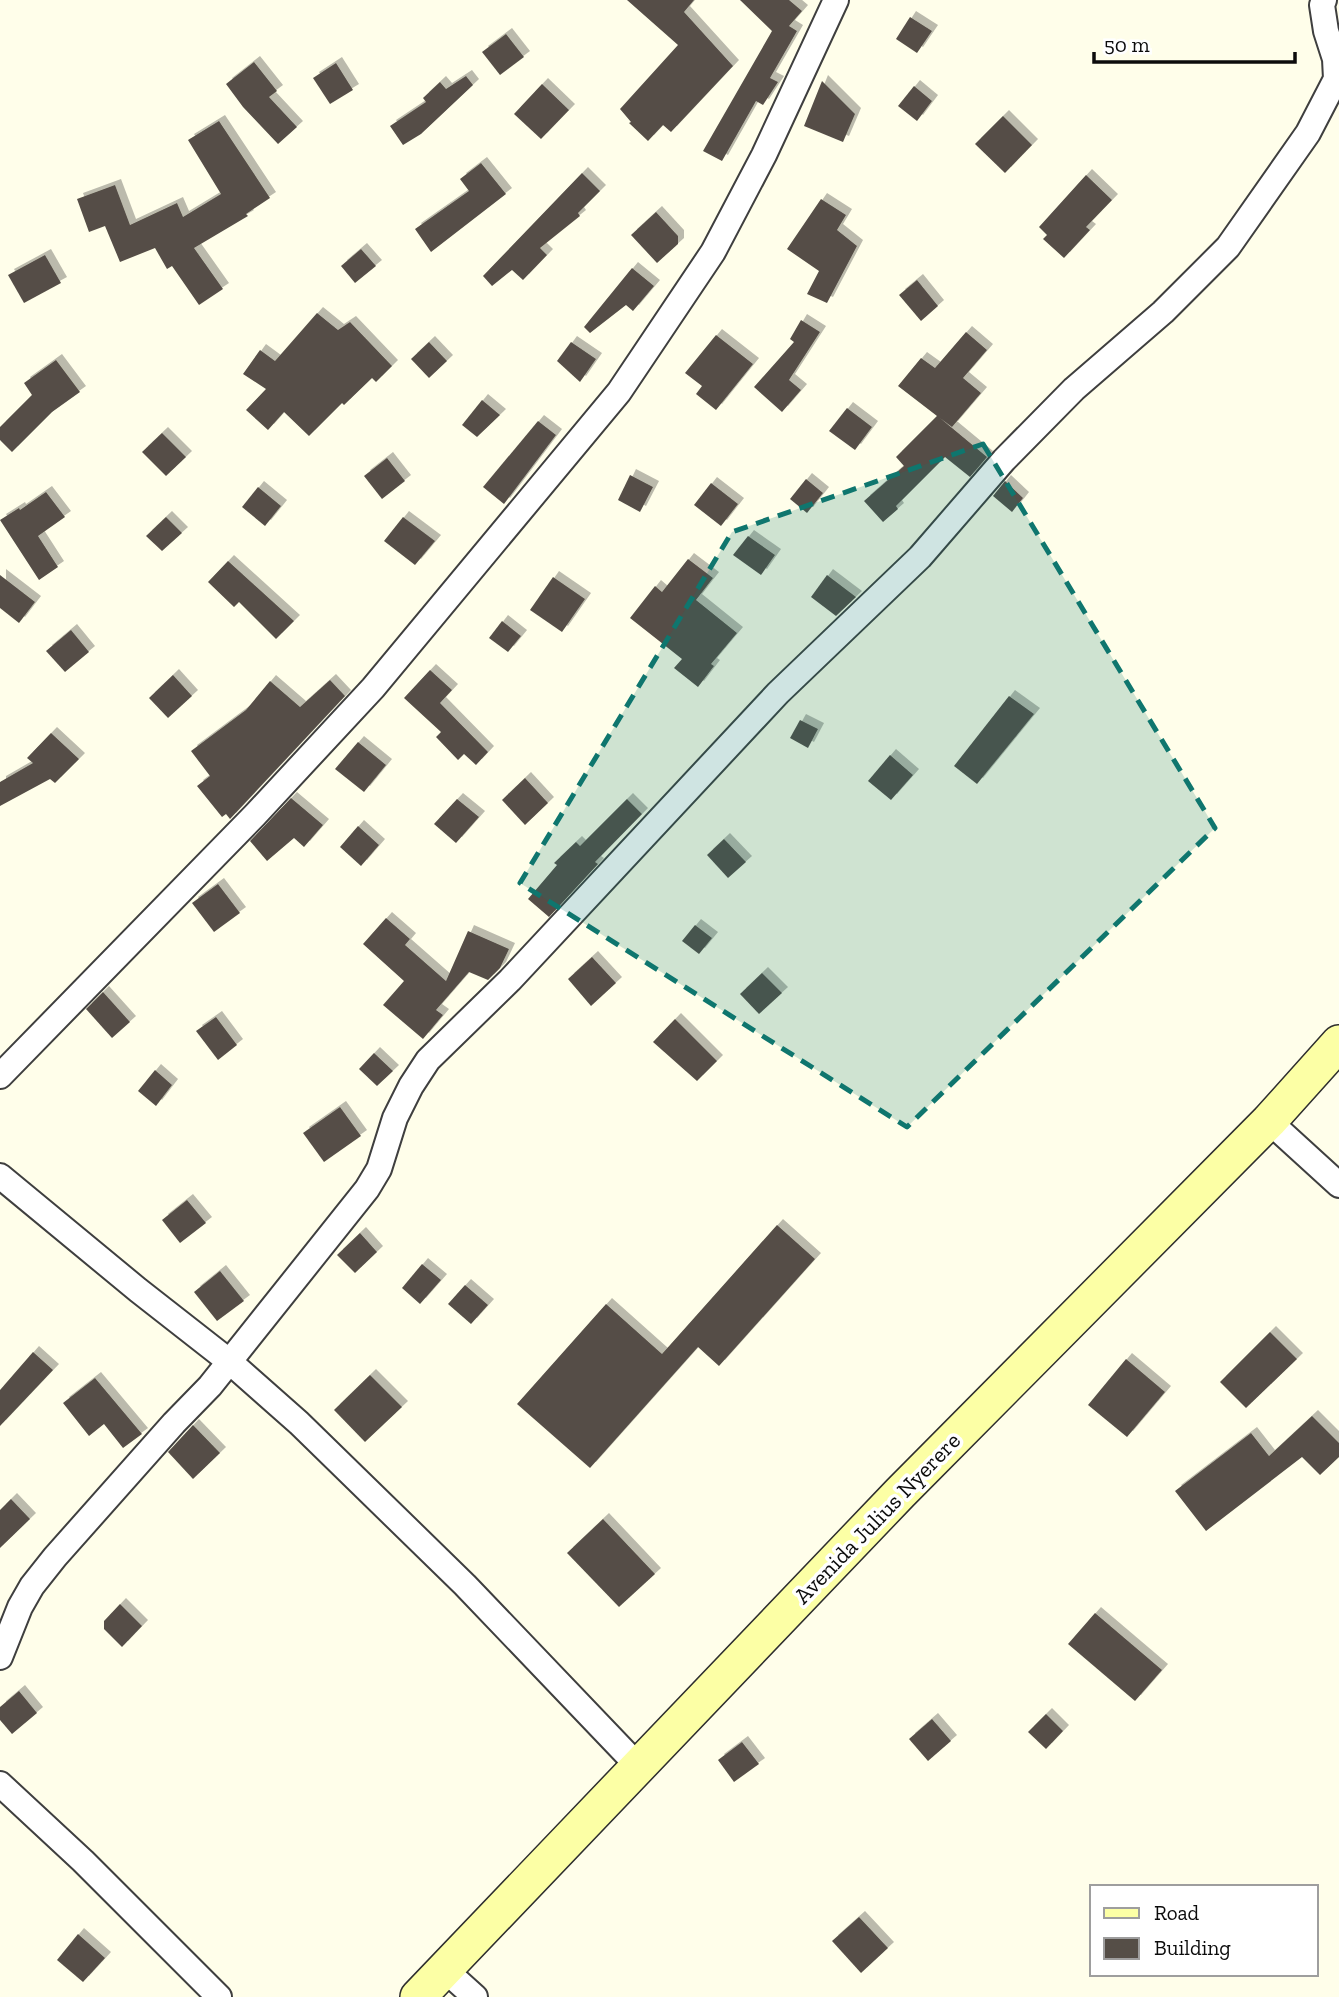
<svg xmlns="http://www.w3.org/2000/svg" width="1339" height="1997" font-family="'Zilla Slab',serif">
<defs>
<filter id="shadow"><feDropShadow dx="6" dy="-6" stdDeviation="0" flood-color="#0004"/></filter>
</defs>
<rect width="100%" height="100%" fill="#fffeea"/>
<g fill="#554e47" filter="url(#shadow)">
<polygon points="627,0 694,0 684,12 733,66 671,132 663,125 648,141 629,123 631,122 620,109 678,45"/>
<polygon points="740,0 789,0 802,11 789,26 797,31 770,78 778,82 763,105 756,101 722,161 703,151 772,31"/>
<polygon points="910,17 932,31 917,53 896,39"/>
<polygon points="506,34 524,57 500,75 482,52"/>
<polygon points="254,62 277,91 269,97 297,127 278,144 243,107 226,84"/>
<polygon points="336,63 353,90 330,104 313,78"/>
<polygon points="466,76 473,85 421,134 403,145 390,126 426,102 423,98 440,82 446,89"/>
<polygon points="822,81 855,114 843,142 804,126"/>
<polygon points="542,84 569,110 541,139 514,114"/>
<polygon points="914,86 932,101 917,121 898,106"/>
<polygon points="1003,116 1032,145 1005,173 975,144"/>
<polygon points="219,121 270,198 246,214 248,216 194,248 223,289 199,305 172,266 167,269 155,248 120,262 105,226 89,232 77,199 115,185 130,225 177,203 183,217 221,194 188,140"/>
<polygon points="481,163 506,194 431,252 415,229 469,191 460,179"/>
<polygon points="582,173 600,191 578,213 580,216 540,248 547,255 523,280 512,270 492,286 483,276"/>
<polygon points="1086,175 1112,200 1086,227 1090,230 1064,258 1043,239 1047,235 1039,227"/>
<polygon points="821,199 846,215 837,230 857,246 827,303 807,294 819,271 787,249"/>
<polygon points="656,212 678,236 678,244 657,263 631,235"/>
<polygon points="361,249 376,266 355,283 341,266"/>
<polygon points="45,255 61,283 24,303 8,275"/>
<polygon points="632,268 654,286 633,311 626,305 590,333 584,327"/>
<polygon points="917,280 938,306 921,321 899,295"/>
<polygon points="317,313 338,330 350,322 392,366 376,382 372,378 344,405 342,403 309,436 284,412 268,430 246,410 266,389 243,374 260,350 275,361"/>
<polygon points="801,320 820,332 789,380 801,390 782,412 754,387 794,342 790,339"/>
<polygon points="966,332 987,350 963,378 981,393 952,427 940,418 987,457 970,477 945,457 896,506 898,509 883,522 864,501 904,466 896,457 937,416 898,386 921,358 935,368"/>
<polygon points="716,335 753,364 716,410 696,394 702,386 685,373"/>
<polygon points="429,342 447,361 429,378 411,359"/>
<polygon points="571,342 596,359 580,382 557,361"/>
<polygon points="56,360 80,392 52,412 12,452 0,440 0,427 32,395 24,383"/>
<polygon points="482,400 500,415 477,437 462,425"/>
<polygon points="847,408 872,427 855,450 829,431"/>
<polygon points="538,421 556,435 504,504 483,487"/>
<polygon points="162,433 186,457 166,476 142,452"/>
<polygon points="387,458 405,481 382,499 364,476"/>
<polygon points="630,475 653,487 640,512 618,500"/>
<polygon points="806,479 823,493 807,513 790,499"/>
<polygon points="1005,481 1023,498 1012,512 993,496"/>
<polygon points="711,483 738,504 721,526 694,505"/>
<polygon points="258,487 281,506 265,526 242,507"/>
<polygon points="46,492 65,517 38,536 58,567 39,580 0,520 19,508 20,510"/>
<polygon points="166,517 182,533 162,551 146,536"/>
<polygon points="403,517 435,541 415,565 384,541"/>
<polygon points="748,536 775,555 761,575 733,555"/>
<polygon points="688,559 713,578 696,600 737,633 711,664 714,666 698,687 674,668 682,659 630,618 655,586 662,592"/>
<polygon points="228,561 294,621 276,639 239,602 234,607 208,582"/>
<polygon points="0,575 35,602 19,623 0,608"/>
<polygon points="827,575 856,597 836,616 811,597"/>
<polygon points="553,577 585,599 562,632 530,610"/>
<polygon points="502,621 521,636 508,652 489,638"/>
<polygon points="71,630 89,652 65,672 46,651"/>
<polygon points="430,670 452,690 440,703 488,752 476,765 464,754 458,760 436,737 441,732 404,698"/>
<polygon points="173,675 192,696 168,718 149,698"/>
<polygon points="330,680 345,696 230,819 226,814 222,817 197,786 210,776 191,751 246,710 270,681 300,707"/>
<polygon points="1009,696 1034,714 977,784 954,766"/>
<polygon points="800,720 818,729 808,748 790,738"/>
<polygon points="51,733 79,759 55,783 50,779 0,806 0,782 33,763 27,758"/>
<polygon points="358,742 386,765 364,792 335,769"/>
<polygon points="890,755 913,775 891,800 868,781"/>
<polygon points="525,778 548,803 525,825 502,800"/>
<polygon points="291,798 323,825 304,847 294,838 267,861 250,841"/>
<polygon points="457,799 479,817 456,843 434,824"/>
<polygon points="627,799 642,814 595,862 598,864 549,917 528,899 557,865 554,863 576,842 580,846"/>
<polygon points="358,826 379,845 361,866 340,847"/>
<polygon points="724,839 746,862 728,878 707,855"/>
<polygon points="218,884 240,913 214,932 192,903"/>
<polygon points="386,918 410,939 405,945 446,981 468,931 509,949 500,968 488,980 469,972 436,1010 443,1015 423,1039 383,1005 404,981 363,944"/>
<polygon points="695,925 712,938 699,954 682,941"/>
<polygon points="592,957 616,983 591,1006 568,979"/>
<polygon points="762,973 782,993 759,1014 740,994"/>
<polygon points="103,992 130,1022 112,1038 86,1009"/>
<polygon points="216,1017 237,1045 218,1060 196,1031"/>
<polygon points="675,1019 717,1061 697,1081 653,1042"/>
<polygon points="374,1053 393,1071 377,1086 359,1069"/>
<polygon points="155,1070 172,1085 156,1106 138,1091"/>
<polygon points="340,1107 361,1136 324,1162 303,1133"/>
<polygon points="187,1200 206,1223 180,1243 162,1220"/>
<polygon points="777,1225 815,1259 719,1366 698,1347 590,1468 517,1404 606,1304 662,1354"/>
<polygon points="360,1233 377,1252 355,1273 337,1255"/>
<polygon points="422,1264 441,1280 420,1304 402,1288"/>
<polygon points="220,1271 244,1301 217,1321 194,1292"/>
<polygon points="465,1285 488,1305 471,1324 448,1304"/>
<polygon points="1270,1332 1297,1359 1246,1408 1220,1382"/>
<polygon points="33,1352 53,1370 0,1426 0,1390"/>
<polygon points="1126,1359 1165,1392 1127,1437 1088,1405"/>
<polygon points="370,1375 402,1407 365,1442 334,1410"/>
<polygon points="95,1378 142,1434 123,1448 104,1424 89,1436 63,1403"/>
<polygon points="1312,1416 1339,1443 1339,1457 1320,1475 1302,1457 1206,1531 1175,1491 1251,1433 1269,1456"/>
<polygon points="193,1425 220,1453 193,1479 168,1452"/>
<polygon points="11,1499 30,1519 0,1548 0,1510"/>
<polygon points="603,1519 655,1574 619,1607 567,1553"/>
<polygon points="120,1604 142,1626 122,1647 104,1629 104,1621"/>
<polygon points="1095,1613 1162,1670 1135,1701 1068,1644"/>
<polygon points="19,1691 37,1713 12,1734 0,1720 0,1707"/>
<polygon points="1046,1714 1063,1731 1046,1749 1028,1732"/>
<polygon points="932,1719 951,1741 928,1761 909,1739"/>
<polygon points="742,1742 759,1764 734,1782 718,1760"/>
<polygon points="859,1917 888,1948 861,1973 832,1941"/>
<polygon points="78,1934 105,1958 83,1982 57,1960"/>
</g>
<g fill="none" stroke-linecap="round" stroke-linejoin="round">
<g stroke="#3f3f3f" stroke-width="28">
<g id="street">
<polyline points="0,1076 255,815 373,688 619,392 713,252 764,155 836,0"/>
<polyline points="1269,1121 1339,1185"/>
<polyline points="0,1176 138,1290 230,1362 299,1423 465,1585 639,1767"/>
<polyline points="0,1657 20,1607 32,1586 55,1557 174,1423 210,1386 367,1189 379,1169 395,1118 411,1086 428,1060 510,980 778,693 920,557 1004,460 1074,389 1163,312 1228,247 1308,133 1336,79 1335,59 1326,31 1322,5 1324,0"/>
<polyline points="0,1784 83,1861 219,1997"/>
<polyline points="444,1969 475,1997"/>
</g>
</g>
<g stroke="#2e2e2e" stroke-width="38">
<polyline id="secondary" points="418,1997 900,1493 1269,1121 1339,1043"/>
</g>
<use href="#street" stroke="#fff" stroke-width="24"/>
<use href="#secondary" stroke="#fcffa5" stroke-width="35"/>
</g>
<path fill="#0f766e" fill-opacity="0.2" stroke="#0f766e" stroke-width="5" stroke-dasharray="14 9" stroke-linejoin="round" d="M983,444L1215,828L907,1127L520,883L732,532Z"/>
<g text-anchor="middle" stroke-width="7" stroke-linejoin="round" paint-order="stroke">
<g font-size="23" fill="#0c0c0c" stroke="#fff">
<text transform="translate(877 1518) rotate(-46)" y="8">Avenida Julius Nyerere</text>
</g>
</g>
<rect x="1090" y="1885" width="228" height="91" fill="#ffffff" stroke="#9e9e9e" stroke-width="2"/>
<rect x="1104" y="1908" width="35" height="10" fill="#fcffa5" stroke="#9e9e9e" stroke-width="2"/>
<text x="1154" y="1920" font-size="21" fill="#0c0c0c">Road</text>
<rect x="1104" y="1938" width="35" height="21" fill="#554e47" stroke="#9e9e9e" stroke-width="2"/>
<text x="1154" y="1955" font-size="21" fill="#0c0c0c">Building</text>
<path d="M1094 52v10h201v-10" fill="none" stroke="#0c0c0c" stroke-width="3.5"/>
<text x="1104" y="52" font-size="21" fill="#0c0c0c" stroke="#ffffff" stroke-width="5" paint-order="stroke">50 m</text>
</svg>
